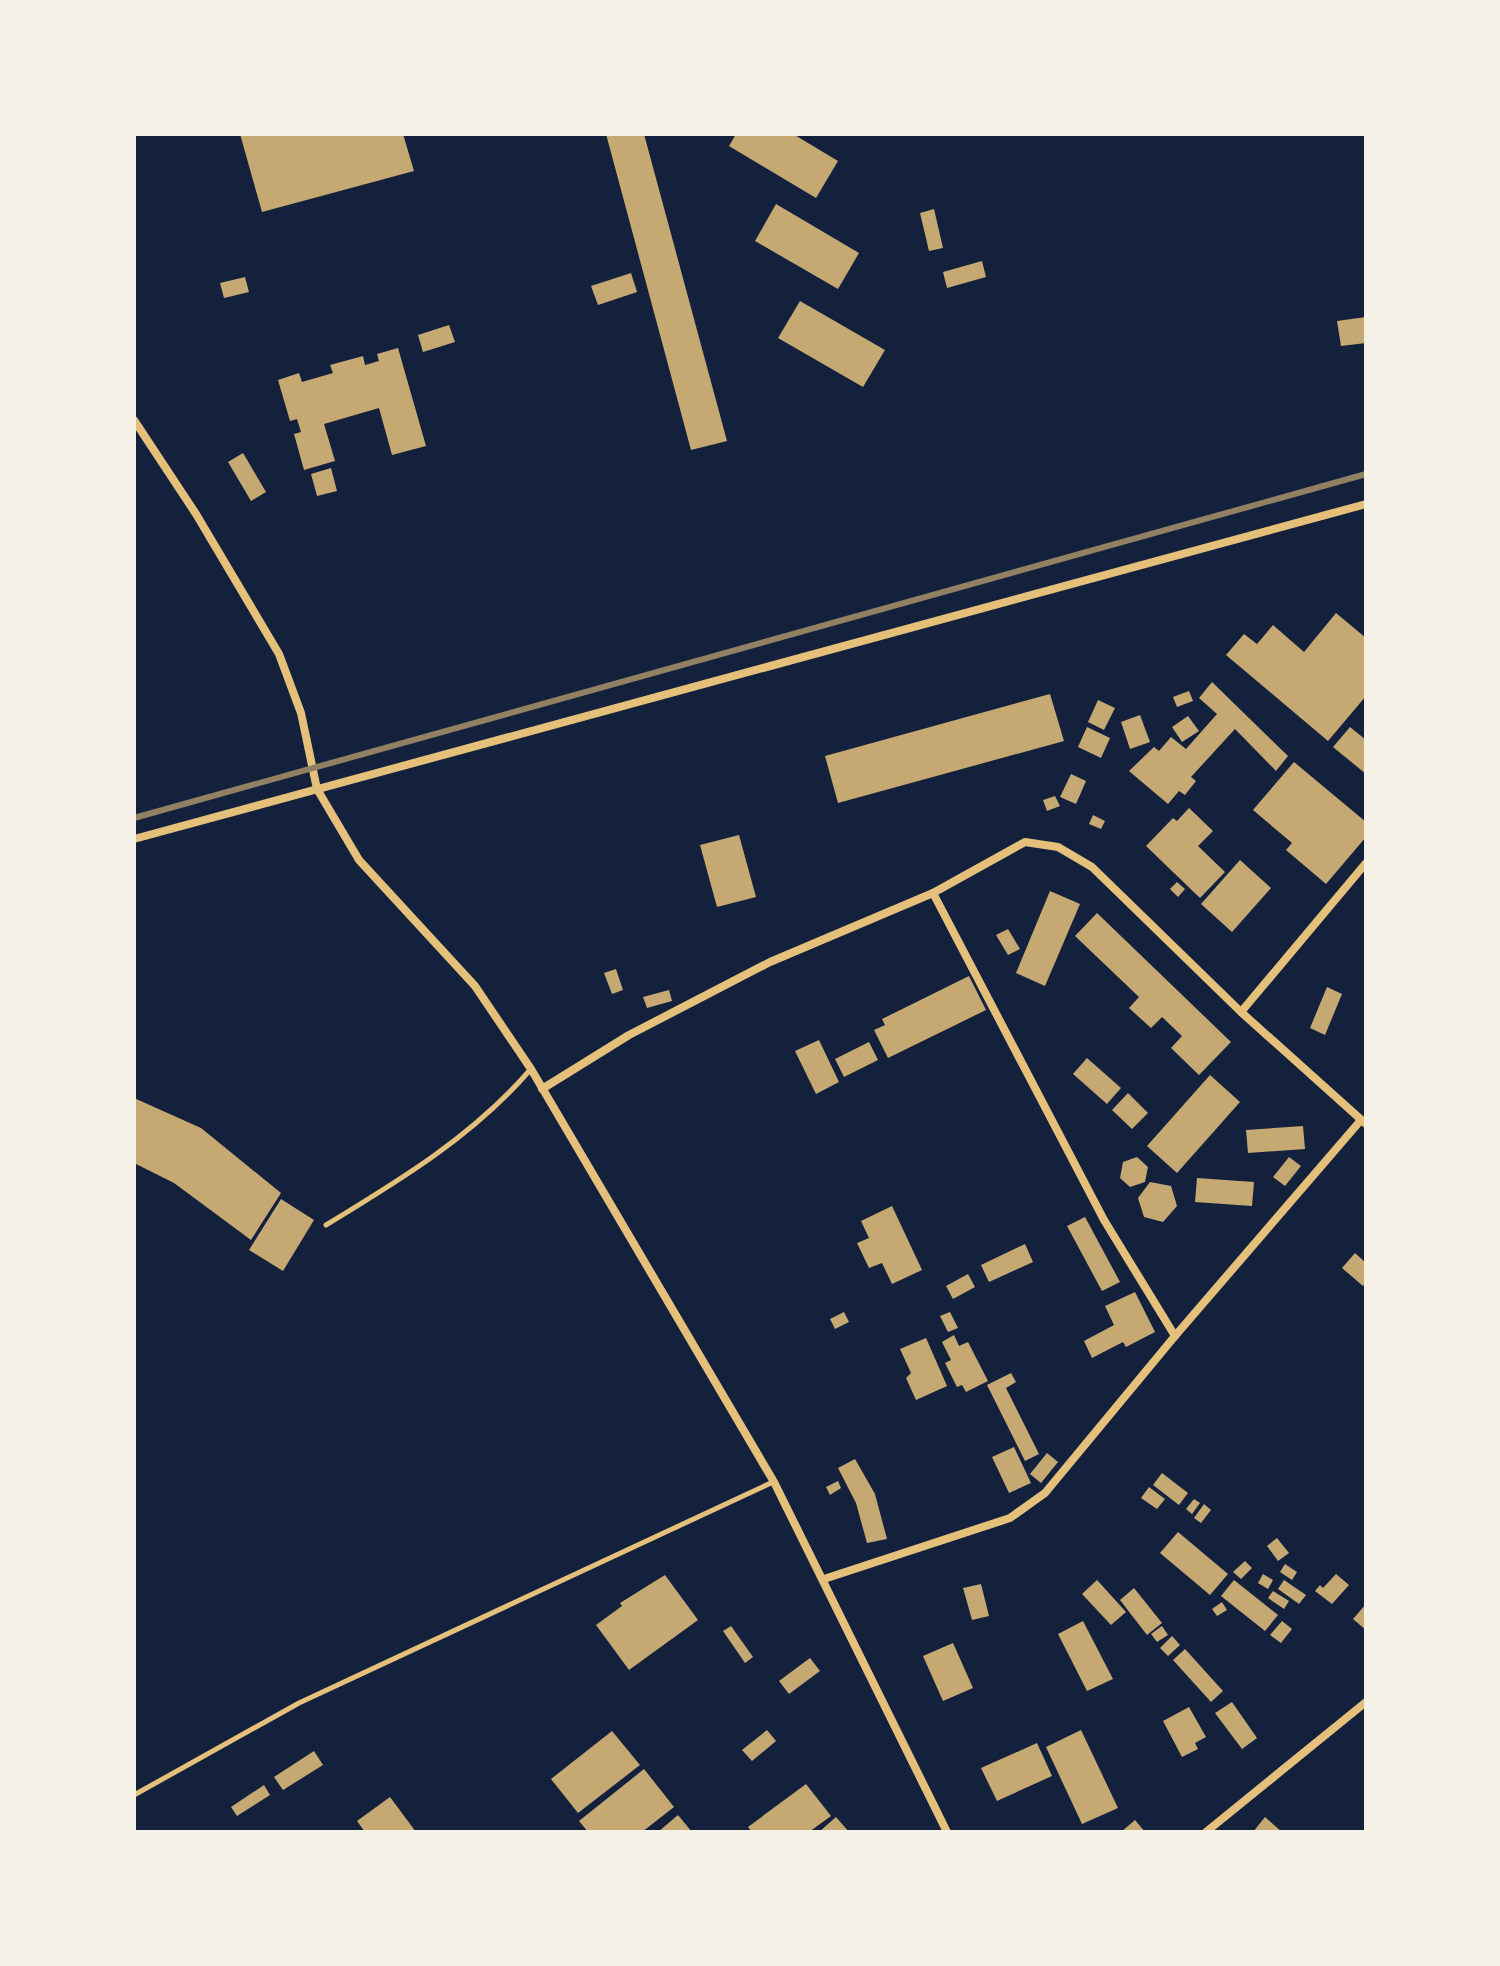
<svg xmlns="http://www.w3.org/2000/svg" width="1500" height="1966" font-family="'DejaVu Sans',sans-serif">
<rect width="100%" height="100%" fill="#14213d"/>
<g fill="#c6a872">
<polygon points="240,134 403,134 414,171 262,212"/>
<polygon points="606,134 644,134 727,441 691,450"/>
<polygon points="736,134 793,134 838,161 816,198 729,146"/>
<polygon points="776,204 859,253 838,289 755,241"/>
<polygon points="934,209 943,248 929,251 920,213"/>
<polygon points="982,261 986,277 947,288 943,272"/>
<polygon points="631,273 637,292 598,305 591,286"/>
<polygon points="245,277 249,292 224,298 220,283"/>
<polygon points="800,301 885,350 863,387 778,338"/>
<polygon points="1366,317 1366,343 1341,346 1337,321"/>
<polygon points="449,325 455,342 423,352 418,335"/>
<polygon points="398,348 426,446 392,455 379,408 324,424 335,461 304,470 294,434 301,432 297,419 290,421 278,380 299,373 302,382 333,373 330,365 363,356 365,365 379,361 377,354"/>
<polygon points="243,453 266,492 251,501 228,462"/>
<polygon points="331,468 337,491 317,496 311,474"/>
<polygon points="1336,613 1366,638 1366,696 1328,741 1226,655 1244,634 1257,644 1273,625 1304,652"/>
<polygon points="1212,682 1288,756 1276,771 1235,729 1191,777 1196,781 1185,795 1179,791 1168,804 1129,771 1154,747 1159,751 1171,737 1186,749 1217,714 1199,698"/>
<polygon points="1189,691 1193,701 1177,707 1173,697"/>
<polygon points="1050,694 1064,741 838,803 825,756"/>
<polygon points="1098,700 1115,708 1104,730 1088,722"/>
<polygon points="1140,715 1150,742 1130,749 1121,722"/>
<polygon points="1188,716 1199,731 1182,742 1172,727"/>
<polygon points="1087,727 1110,738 1101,758 1078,747"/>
<polygon points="1350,727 1366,740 1366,774 1333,747"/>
<polygon points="1294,762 1366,822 1366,837 1326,884 1286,850 1292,843 1253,810"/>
<polygon points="1071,774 1086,781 1076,804 1060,797"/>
<polygon points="1055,796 1060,806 1047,811 1043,800"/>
<polygon points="1189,808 1213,831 1198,846 1225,872 1200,898 1146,846 1173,818 1177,821"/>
<polygon points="1093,815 1105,821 1101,829 1089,824"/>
<polygon points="739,835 756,897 717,907 700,845"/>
<polygon points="1240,860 1271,888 1232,932 1201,904"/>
<polygon points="1177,882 1185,889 1178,897 1170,889"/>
<polygon points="1050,891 1080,904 1045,986 1016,973"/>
<polygon points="1097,913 1231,1042 1199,1075 1171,1048 1182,1036 1162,1017 1151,1028 1129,1008 1139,997 1075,936"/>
<polygon points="1008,929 1020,949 1008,955 996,935"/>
<polygon points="616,969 623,990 612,994 604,973"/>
<polygon points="969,976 986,1010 888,1058 874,1030 885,1025 882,1019"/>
<polygon points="1327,987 1342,994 1325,1035 1310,1028"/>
<polygon points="669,990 672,1001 647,1008 643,997"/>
<polygon points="819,1040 839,1082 816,1094 795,1051"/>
<polygon points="869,1042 878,1060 844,1077 835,1059"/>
<polygon points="1087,1058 1121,1088 1107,1104 1073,1074"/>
<polygon points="1210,1075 1240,1102 1177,1173 1147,1146"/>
<polygon points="1128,1093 1148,1113 1132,1129 1112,1110"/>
<polygon points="134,1098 201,1128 281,1193 251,1240 174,1183 134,1163"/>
<polygon points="1303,1126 1305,1149 1248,1153 1246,1130"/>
<polygon points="1137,1157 1148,1167 1145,1182 1130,1187 1120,1178 1123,1162"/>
<polygon points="1289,1157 1301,1166 1285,1186 1273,1177"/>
<polygon points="1197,1178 1254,1182 1252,1206 1195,1202"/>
<polygon points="1150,1182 1171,1186 1177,1206 1163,1222 1144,1217 1138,1198"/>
<polygon points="281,1199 314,1220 283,1271 249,1250"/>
<polygon points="892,1206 922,1270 892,1284 882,1263 869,1268 857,1243 869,1238 861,1221"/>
<polygon points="1085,1217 1120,1282 1102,1291 1067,1226"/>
<polygon points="1025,1244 1033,1262 989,1282 981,1265"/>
<polygon points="1355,1253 1366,1263 1366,1282 1363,1286 1342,1268"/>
<polygon points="968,1274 975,1287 953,1299 946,1286"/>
<polygon points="1135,1292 1155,1332 1126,1347 1123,1342 1092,1358 1084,1341 1114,1325 1105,1306"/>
<polygon points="844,1312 849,1322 835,1329 830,1319"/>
<polygon points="950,1312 958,1328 948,1332 940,1316"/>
<polygon points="954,1335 959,1346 968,1342 988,1381 966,1392 962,1385 957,1387 945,1363 951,1360 942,1342"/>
<polygon points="926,1338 947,1386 916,1400 906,1378 911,1373 900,1349"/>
<polygon points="1011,1373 1016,1382 1006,1388 1039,1454 1025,1461 987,1385"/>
<polygon points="1014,1447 1031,1483 1009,1493 992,1457"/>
<polygon points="1047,1453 1058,1462 1041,1483 1030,1474"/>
<polygon points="855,1459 875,1494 887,1539 867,1543 856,1503 838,1468"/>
<polygon points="1162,1473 1188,1493 1179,1505 1153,1485"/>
<polygon points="838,1481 841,1488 830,1495 826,1487"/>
<polygon points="1149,1487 1165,1499 1157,1509 1141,1498"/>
<polygon points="1194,1499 1200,1503 1192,1514 1186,1509"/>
<polygon points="1204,1504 1211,1510 1201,1523 1194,1518"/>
<polygon points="1178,1532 1228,1574 1210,1595 1160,1553"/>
<polygon points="1277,1538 1289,1553 1278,1561 1267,1546"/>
<polygon points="1245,1561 1252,1568 1241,1579 1233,1572"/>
<polygon points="1285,1564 1297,1572 1292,1580 1280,1572"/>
<polygon points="1263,1574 1273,1580 1268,1589 1258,1583"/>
<polygon points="1336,1574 1349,1585 1332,1604 1315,1591 1320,1585 1323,1588"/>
<polygon points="665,1575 698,1620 629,1670 596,1625 622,1606 620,1603"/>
<polygon points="1097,1580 1126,1612 1111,1625 1082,1594"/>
<polygon points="1234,1580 1278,1615 1265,1631 1221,1596"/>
<polygon points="1284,1580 1306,1595 1299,1604 1278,1589"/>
<polygon points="981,1584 989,1616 972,1620 963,1588"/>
<polygon points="1134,1588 1162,1623 1147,1635 1120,1600"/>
<polygon points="1273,1591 1289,1601 1284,1609 1268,1598"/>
<polygon points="1222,1602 1227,1610 1217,1616 1212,1609"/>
<polygon points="1366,1604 1366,1630 1353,1619"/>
<polygon points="1083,1621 1113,1679 1087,1691 1058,1634"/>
<polygon points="1282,1621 1292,1629 1281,1643 1270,1635"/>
<polygon points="731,1626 753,1657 745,1663 723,1631"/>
<polygon points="1162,1626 1168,1635 1157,1642 1151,1634"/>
<polygon points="1172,1636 1180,1645 1168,1656 1160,1648"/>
<polygon points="953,1643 973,1688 943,1701 923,1656"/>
<polygon points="1185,1649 1223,1691 1211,1702 1173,1660"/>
<polygon points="810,1658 820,1671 789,1694 779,1681"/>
<polygon points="1232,1702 1257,1738 1242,1749 1215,1713"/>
<polygon points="1189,1707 1206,1737 1195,1743 1198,1749 1182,1757 1163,1721"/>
<polygon points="767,1730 776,1741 752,1761 742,1750"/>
<polygon points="1081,1730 1118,1808 1082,1824 1046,1747"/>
<polygon points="612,1731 640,1765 578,1813 551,1779"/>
<polygon points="1037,1743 1052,1776 997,1801 981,1768"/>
<polygon points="314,1751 323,1765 283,1790 274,1777"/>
<polygon points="644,1769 674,1807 642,1832 588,1832 579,1821"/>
<polygon points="806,1784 831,1816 809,1832 752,1832 748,1827"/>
<polygon points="264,1785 270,1795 237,1816 231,1807"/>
<polygon points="390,1797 416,1832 365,1832 357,1821"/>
<polygon points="678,1815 692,1832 658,1832"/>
<polygon points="836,1817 849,1832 819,1832"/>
<polygon points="1265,1817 1282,1832 1253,1832"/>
<polygon points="1135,1820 1145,1832 1121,1832"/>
</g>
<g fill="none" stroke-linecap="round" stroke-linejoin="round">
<g stroke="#e5c07b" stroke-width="5">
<path d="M326,1225C400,1180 473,1136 530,1070"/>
<polyline points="134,1795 299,1703 773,1482"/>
</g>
<g stroke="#e5c07b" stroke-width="8">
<polyline points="134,420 196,514 279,654 301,713 317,789 359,860 475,986 531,1069 774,1482 947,1832"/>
<polyline points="134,839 1366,504"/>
<polyline points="933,893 1104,1220 1175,1336"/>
<polyline points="1241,1012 1366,863"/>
<polyline points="542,1089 629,1035 770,962 933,893 1025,842 1058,847 1092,867 1241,1012 1366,1124"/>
<polyline points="824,1579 1010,1518 1045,1493 1175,1336 1361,1120"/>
<polyline points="1206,1832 1366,1702"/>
</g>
<polyline stroke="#918062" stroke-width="6" points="134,818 1366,474"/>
</g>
<rect width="1500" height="1966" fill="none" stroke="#f6f1e7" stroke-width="272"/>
</svg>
